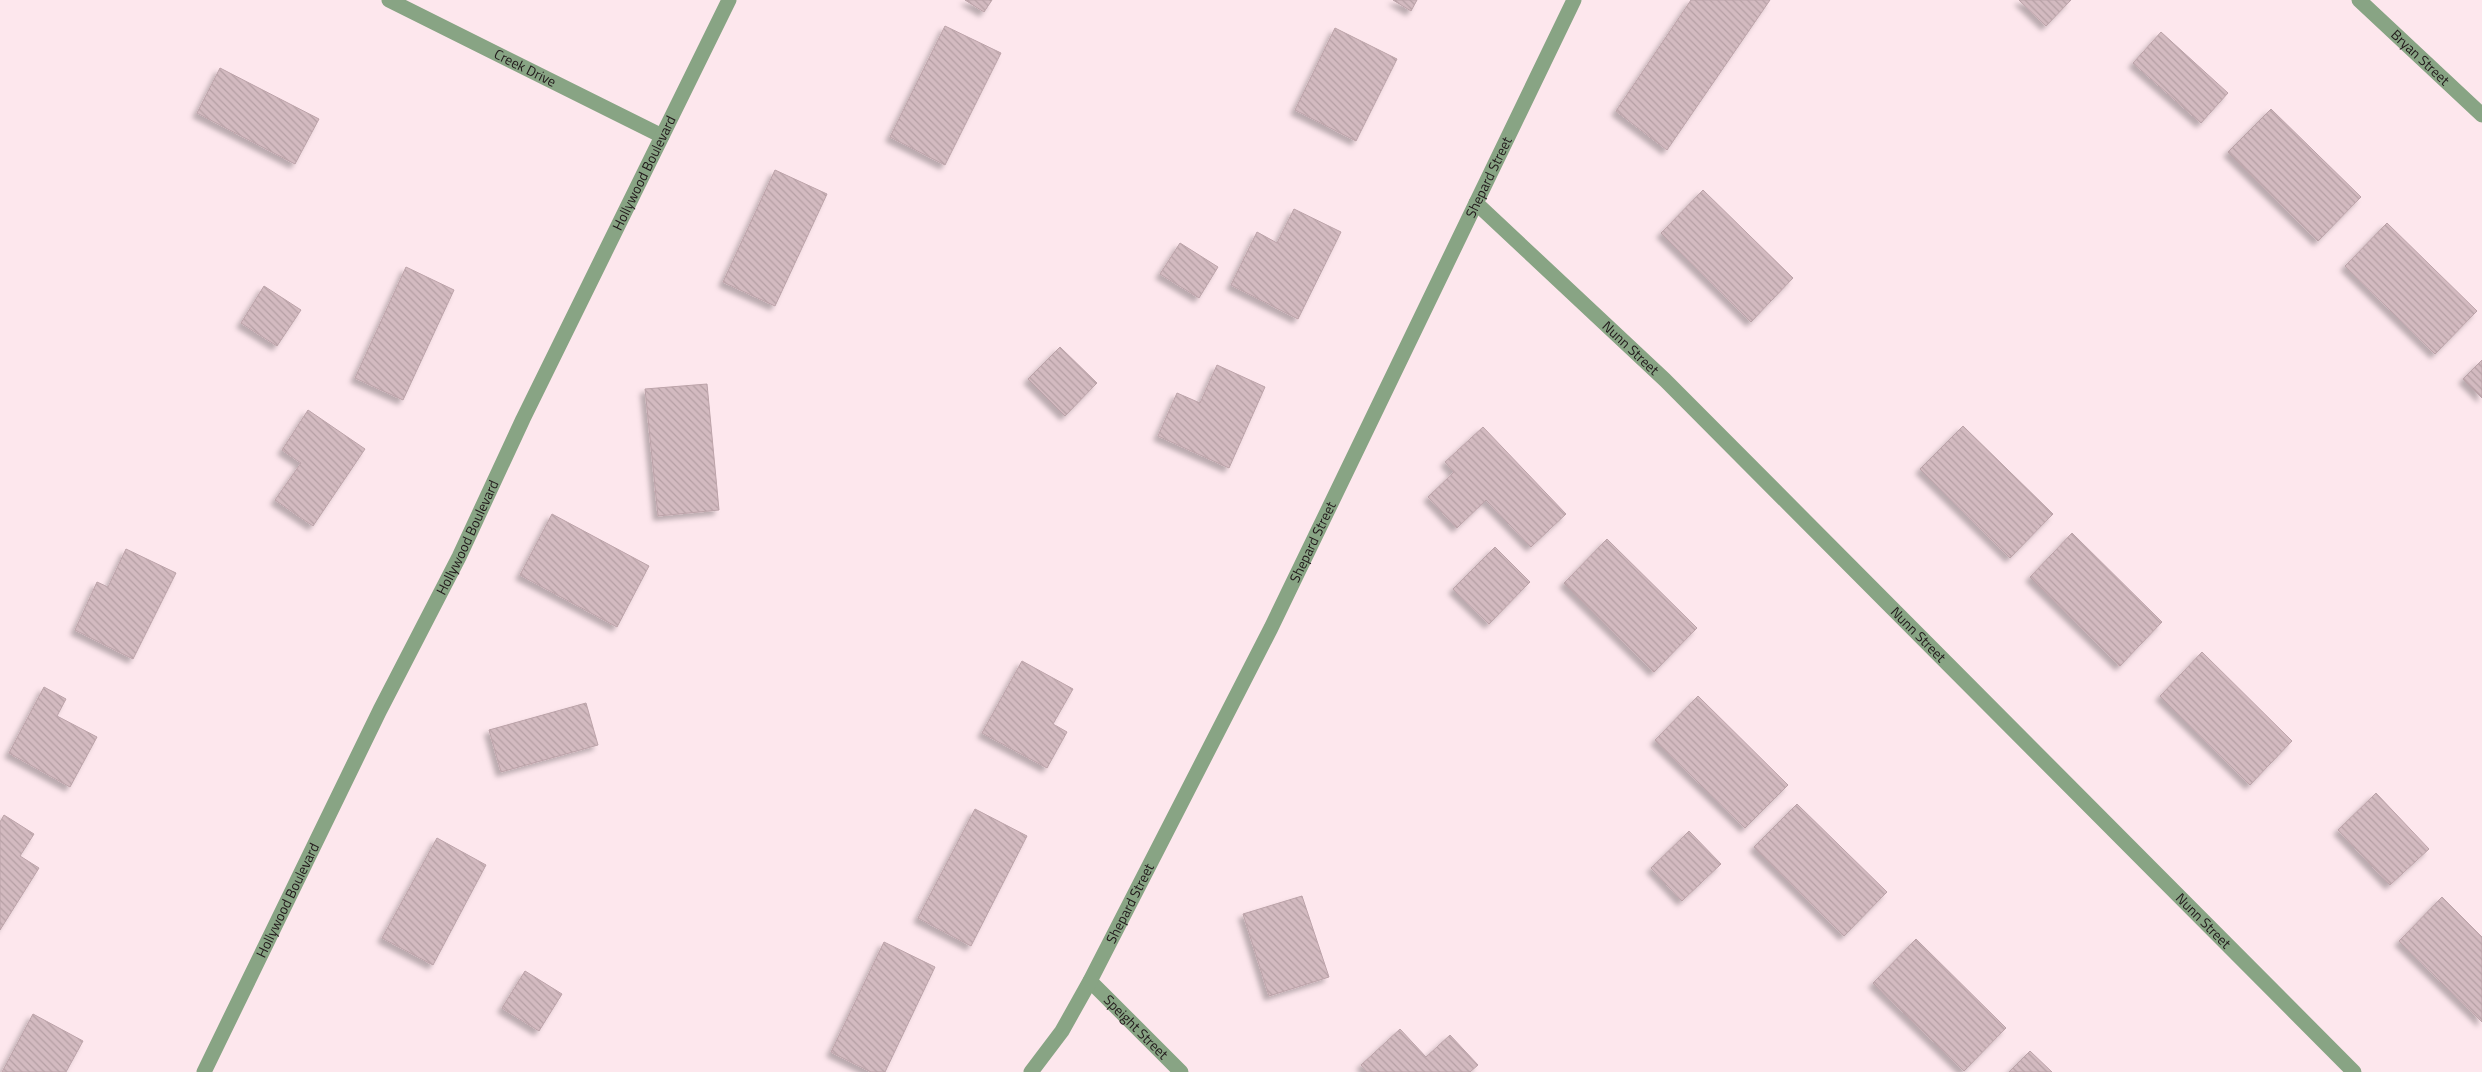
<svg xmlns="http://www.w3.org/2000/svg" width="2482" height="1072" font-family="'Titillium Web',sans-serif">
<defs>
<pattern id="building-back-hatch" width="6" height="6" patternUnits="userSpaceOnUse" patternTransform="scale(1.25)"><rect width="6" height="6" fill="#d3bac0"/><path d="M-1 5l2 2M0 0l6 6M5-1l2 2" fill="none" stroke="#b59fa4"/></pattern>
<filter id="shadow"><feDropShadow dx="-4.5" dy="4.5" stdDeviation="2.5" flood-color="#0004"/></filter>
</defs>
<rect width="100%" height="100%" fill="#fde7ed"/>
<g fill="url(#building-back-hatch)" stroke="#bca3a9" filter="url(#shadow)">
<polygon points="965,0 992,0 984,12"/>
<polygon points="1393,0 1417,0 1411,11"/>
<polygon points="1691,0 1770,0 1667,150 1616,111"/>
<polygon points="2019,0 2071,0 2046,26"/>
<polygon points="945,26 1001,53 945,165 890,137"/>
<polygon points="1335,28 1397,59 1356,141 1295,110"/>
<polygon points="2161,32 2228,93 2201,123 2133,63"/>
<polygon points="220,68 319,119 295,164 197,113"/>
<polygon points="2271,109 2361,197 2318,241 2228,152"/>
<polygon points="775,170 827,194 775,306 723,282"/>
<polygon points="1703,190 1793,278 1751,322 1661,233"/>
<polygon points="1294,209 1341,232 1298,319 1231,285 1257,232 1277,243"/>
<polygon points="2387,223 2477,311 2435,354 2345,266"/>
<polygon points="1180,243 1218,267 1199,298 1160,274"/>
<polygon points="406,267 454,290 403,400 355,378"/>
<polygon points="264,286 301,310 277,346 241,323"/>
<polygon points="1060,347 1097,383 1065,416 1028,379"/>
<polygon points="2482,360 2482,398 2463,379"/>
<polygon points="1217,365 1265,387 1229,468 1158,436 1177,393 1200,403"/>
<polygon points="707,384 719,510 658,516 645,389"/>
<polygon points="308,410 365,449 313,526 275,500 301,463 282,450"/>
<polygon points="1963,426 2053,514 2010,558 1920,469"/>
<polygon points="1483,427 1566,514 1531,547 1486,500 1457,528 1428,497 1454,472 1445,462"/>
<polygon points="552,514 649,566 617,627 520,575"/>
<polygon points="2072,533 2162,622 2120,666 2030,577"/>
<polygon points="1607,539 1697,628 1654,672 1564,583"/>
<polygon points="1495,547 1530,582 1489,624 1453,589"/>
<polygon points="126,549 176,573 133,659 75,630 97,582 108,587"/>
<polygon points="2202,652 2292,741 2250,785 2160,696"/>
<polygon points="1022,661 1073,689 1053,724 1067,732 1047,768 982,733"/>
<polygon points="44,687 66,699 57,716 97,737 70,787 9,753"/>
<polygon points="1698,696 1788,785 1745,828 1655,740"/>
<polygon points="586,703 598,745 501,772 489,730"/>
<polygon points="2376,793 2429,849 2390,885 2338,830"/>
<polygon points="1797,804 1887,892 1844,936 1754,847"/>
<polygon points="975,809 1027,836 971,946 918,918"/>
<polygon points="4,815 34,834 20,856 39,868 0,930 0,822"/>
<polygon points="1689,831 1721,864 1682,901 1651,868"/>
<polygon points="437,838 486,865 433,965 382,938"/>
<polygon points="1302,896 1329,977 1269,996 1243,914"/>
<polygon points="2442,897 2482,937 2482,1022 2399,941"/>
<polygon points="1916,939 2006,1028 1964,1071 1873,983"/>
<polygon points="884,942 935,967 885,1072 871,1072 831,1052"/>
<polygon points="525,971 562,994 539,1031 502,1008"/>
<polygon points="33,1014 83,1041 66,1072 2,1072"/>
<polygon points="1400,1029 1426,1057 1450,1035 1478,1065 1470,1072 1367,1072 1361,1065"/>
<polygon points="2030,1051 2052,1072 2009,1072"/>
</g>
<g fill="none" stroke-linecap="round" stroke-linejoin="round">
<g stroke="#88a484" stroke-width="15">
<path id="s1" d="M389,0L662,136"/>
<path id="s2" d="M2359,0L2482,115"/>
<path id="s3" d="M1476,203L1665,380L2354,1072"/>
<path id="s4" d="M1090,981L1181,1072"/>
<path id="s5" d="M204,1072L380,710L459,557L523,419L729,0"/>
<path id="s6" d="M1031,1072L1062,1031L1090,981L1271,628L1574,0"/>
</g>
</g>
<g text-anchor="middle" stroke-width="5" stroke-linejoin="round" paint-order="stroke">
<g font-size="14" fill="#21181a" stroke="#fff">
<text dy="5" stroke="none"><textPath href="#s2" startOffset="84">Bryan Street</textPath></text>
<text dy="5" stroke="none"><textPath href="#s1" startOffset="152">Creek Drive</textPath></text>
<text dy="5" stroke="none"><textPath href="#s5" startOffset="1001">Hollywood Boulevard</textPath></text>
<text dy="5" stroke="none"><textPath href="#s6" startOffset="1006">Shepard Street</textPath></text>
<text dy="5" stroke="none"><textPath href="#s3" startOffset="212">Nunn Street</textPath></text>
<text dy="5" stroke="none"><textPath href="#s5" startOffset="596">Hollywood Boulevard</textPath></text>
<text dy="5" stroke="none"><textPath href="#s6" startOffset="601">Shepard Street</textPath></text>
<text dy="5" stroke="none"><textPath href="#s3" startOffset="618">Nunn Street</textPath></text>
<text dy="5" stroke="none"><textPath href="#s5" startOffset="191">Hollywood Boulevard</textPath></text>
<text dy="5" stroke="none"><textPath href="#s6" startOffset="196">Shepard Street</textPath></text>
<text dy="5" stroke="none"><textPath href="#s3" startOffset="1022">Nunn Street</textPath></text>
<text dy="5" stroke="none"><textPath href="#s4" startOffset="65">Speight Street</textPath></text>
</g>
</g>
</svg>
